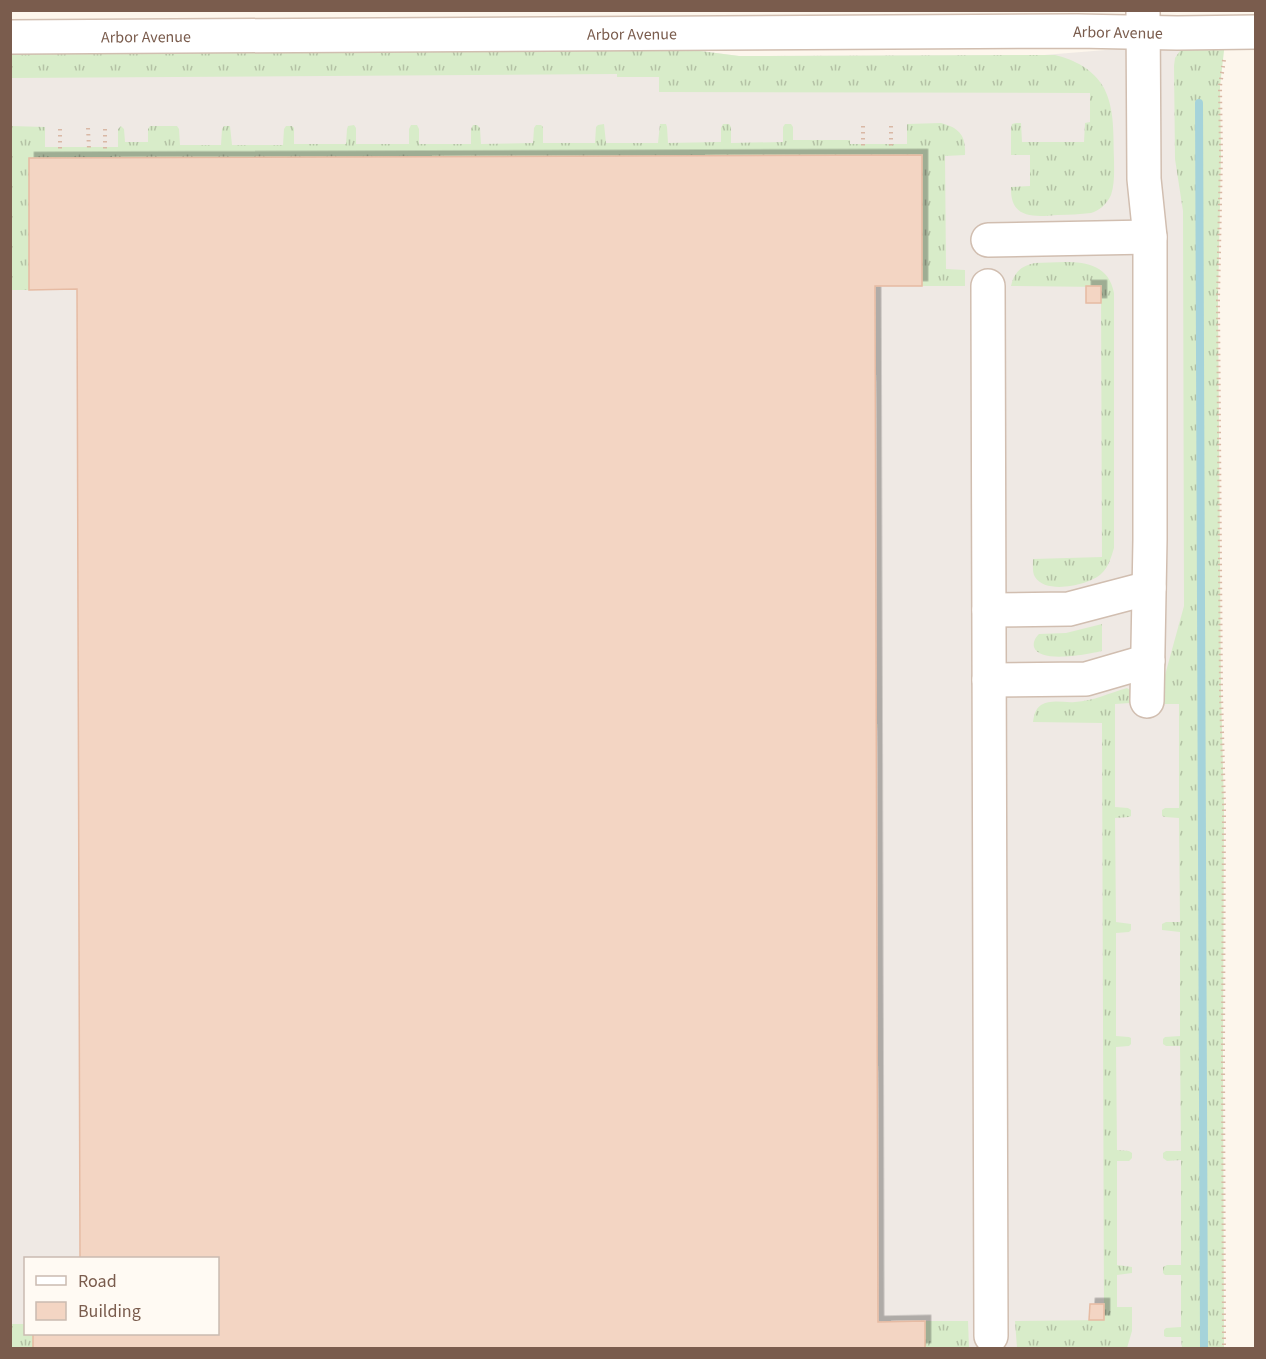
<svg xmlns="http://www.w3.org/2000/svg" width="1266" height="1359" font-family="'Source Sans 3',sans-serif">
<defs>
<pattern id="grass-tufts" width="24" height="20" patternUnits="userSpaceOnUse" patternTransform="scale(1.5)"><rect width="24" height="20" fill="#d8ecc9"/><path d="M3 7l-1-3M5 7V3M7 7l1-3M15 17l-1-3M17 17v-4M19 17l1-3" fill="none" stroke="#b4c2a5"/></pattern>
<filter id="shadow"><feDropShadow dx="5.5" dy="-5.5" stdDeviation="0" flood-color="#0004"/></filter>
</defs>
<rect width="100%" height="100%" fill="#fdf6ec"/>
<path fill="#efe9e4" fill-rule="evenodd" d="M1205,42L1191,1348H11L10,45H654L739,56L1044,55ZM26,1258H218V1334H26Z"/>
<g fill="url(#grass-tufts)">
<polygon points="1225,42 1220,86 1221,155 1218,300 1221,693 1224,806 1223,1055 1224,1348 1182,1348 1181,1337 1166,1337 1164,1336 1164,1330 1166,1328 1181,1327 1181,1275 1165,1275 1163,1273 1163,1267 1167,1265 1181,1265 1181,1160 1167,1161 1163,1158 1163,1153 1166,1151 1181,1151 1180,1046 1166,1046 1163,1044 1163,1039 1165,1037 1180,1036 1180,932 1162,930 1162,924 1166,922 1180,922 1179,818 1165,817 1162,816 1162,810 1165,808 1179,808 1179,704 1161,704 1162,686 1184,606 1183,211 1175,159 1174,66 1175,58 1182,48"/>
<path d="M10,45H654L739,56L1055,55C1075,60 1093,69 1104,88C1115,110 1113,134 1114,158C1114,170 1115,183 1111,195C1107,204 1099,211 1091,213C1080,214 1069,215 1058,215C1033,217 1010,219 1011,187L1030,186V155H1011V128L1012,124L1016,123H1021L1022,142H1084L1085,123L1090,122V93L659,92V77H617V74L11,78Z"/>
<path d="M941,123C960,128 966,136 965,155L945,156L946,269L965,270V286H922V156L29,158V290H11V126L45,127V147H118V129L121,126L124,129L125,142H148V129L150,126H177L179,129L180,145H221L222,129L224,126H230L232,145H283L284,129L286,126H292L294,128V144H346L347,129L348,126L354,125L356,128V144H409V129L411,125H417L419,129V144H471V129L473,125H477L480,128L481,144L533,143L534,128L536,125H541L543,127V143H595L596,127L598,125L604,124L606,143H658L660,124H666L667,127L668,143L721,142V128L723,124H729L731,127V143L783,142V127L785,124H791L793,127V140H850V144H907V124Z"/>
<path d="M1035,263C1064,263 1107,254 1114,293V548C1111,557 1109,567 1101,574C1089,585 1046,595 1035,577C1032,572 1033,565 1033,559L1102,557L1101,287L1011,286C1014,272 1021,266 1035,263Z"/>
<path d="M1102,624V651C1089,654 1039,664 1034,647C1033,642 1035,638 1039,634L1066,633Z"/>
<path d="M1127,688L1130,690L1131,700L1130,703L1115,704V807L1128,808L1131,810V816L1129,817L1115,818L1116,922L1131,924V930L1129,932L1116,933V1036L1129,1037L1131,1038V1044L1129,1046L1116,1047L1117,1150L1129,1151L1132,1153V1158L1129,1161H1117V1265L1132,1267V1273L1117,1275V1307H1132V1331L1127,1348H1017L1015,1321L1104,1320L1102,723L1033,722C1034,716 1035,709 1041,705C1051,699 1064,703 1075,702C1094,701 1109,693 1127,688Z"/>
<polygon points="925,1321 968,1321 969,1348 925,1348"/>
<polygon points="10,1324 25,1324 26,1334 33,1334 33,1348 11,1348"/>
</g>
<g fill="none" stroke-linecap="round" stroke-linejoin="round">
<polyline stroke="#a5d3da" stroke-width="8" points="1199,103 1204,1348"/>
</g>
<g fill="#f3d5c3" stroke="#e6bba3" stroke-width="1.5" filter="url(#shadow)">
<polygon points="922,155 922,286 875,286 878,1322 925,1321 925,1348 33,1348 33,1334 218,1334 218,1258 80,1258 77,289 29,290 29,158"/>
<rect x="1086" y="286" width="15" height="17"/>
<polygon points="1090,1304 1104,1304 1104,1320 1089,1320"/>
</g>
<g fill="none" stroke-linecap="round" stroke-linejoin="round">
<g stroke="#d1beb0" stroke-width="36">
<g id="minor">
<polyline points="1143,10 1144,179 1150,237 1150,540 1147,701"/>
<path id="s1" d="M10,37L1077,31L1177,33L1256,32"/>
<polyline points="988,240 1150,237"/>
<polyline points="988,286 991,1336"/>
<polyline points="989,610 1069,609 1149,588"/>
<polyline points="989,680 1086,679 1148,661"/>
</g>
</g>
<g stroke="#d9b8a5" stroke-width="4" stroke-dasharray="1.5 4.5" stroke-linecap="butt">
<polyline points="1224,60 1220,86 1221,155 1218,300 1221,693 1224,806 1223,1055 1224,1348"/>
<polyline points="863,126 863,147"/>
<polyline points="891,126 891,147"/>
<polyline points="88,128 89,149"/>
<polyline points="60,129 60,149"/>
<polyline points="105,129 105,149"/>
</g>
<use href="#minor" stroke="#fff" stroke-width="33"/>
</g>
<g text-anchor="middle" stroke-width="4.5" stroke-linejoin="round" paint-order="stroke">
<g font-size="16" fill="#7a5c4d" stroke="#fffaf3">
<text dy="6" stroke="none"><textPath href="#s1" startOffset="1108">Arbor Avenue</textPath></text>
<text dy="6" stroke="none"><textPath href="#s1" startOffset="622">Arbor Avenue</textPath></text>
<text dy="6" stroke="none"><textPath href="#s1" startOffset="136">Arbor Avenue</textPath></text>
</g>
</g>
<rect width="1266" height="1359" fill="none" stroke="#7a5c4d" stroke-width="24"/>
<rect x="24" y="1257" width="195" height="78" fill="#fffaf3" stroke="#cabbb1" stroke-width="1.5"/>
<rect x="36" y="1276" width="30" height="9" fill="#ffffff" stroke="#cabbb1" stroke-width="1.5"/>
<text x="78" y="1287" font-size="18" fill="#7a5c4d">Road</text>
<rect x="36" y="1302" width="30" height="18" fill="#f3d5c3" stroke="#cabbb1" stroke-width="1.5"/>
<text x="78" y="1317" font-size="18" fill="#7a5c4d">Building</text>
</svg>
